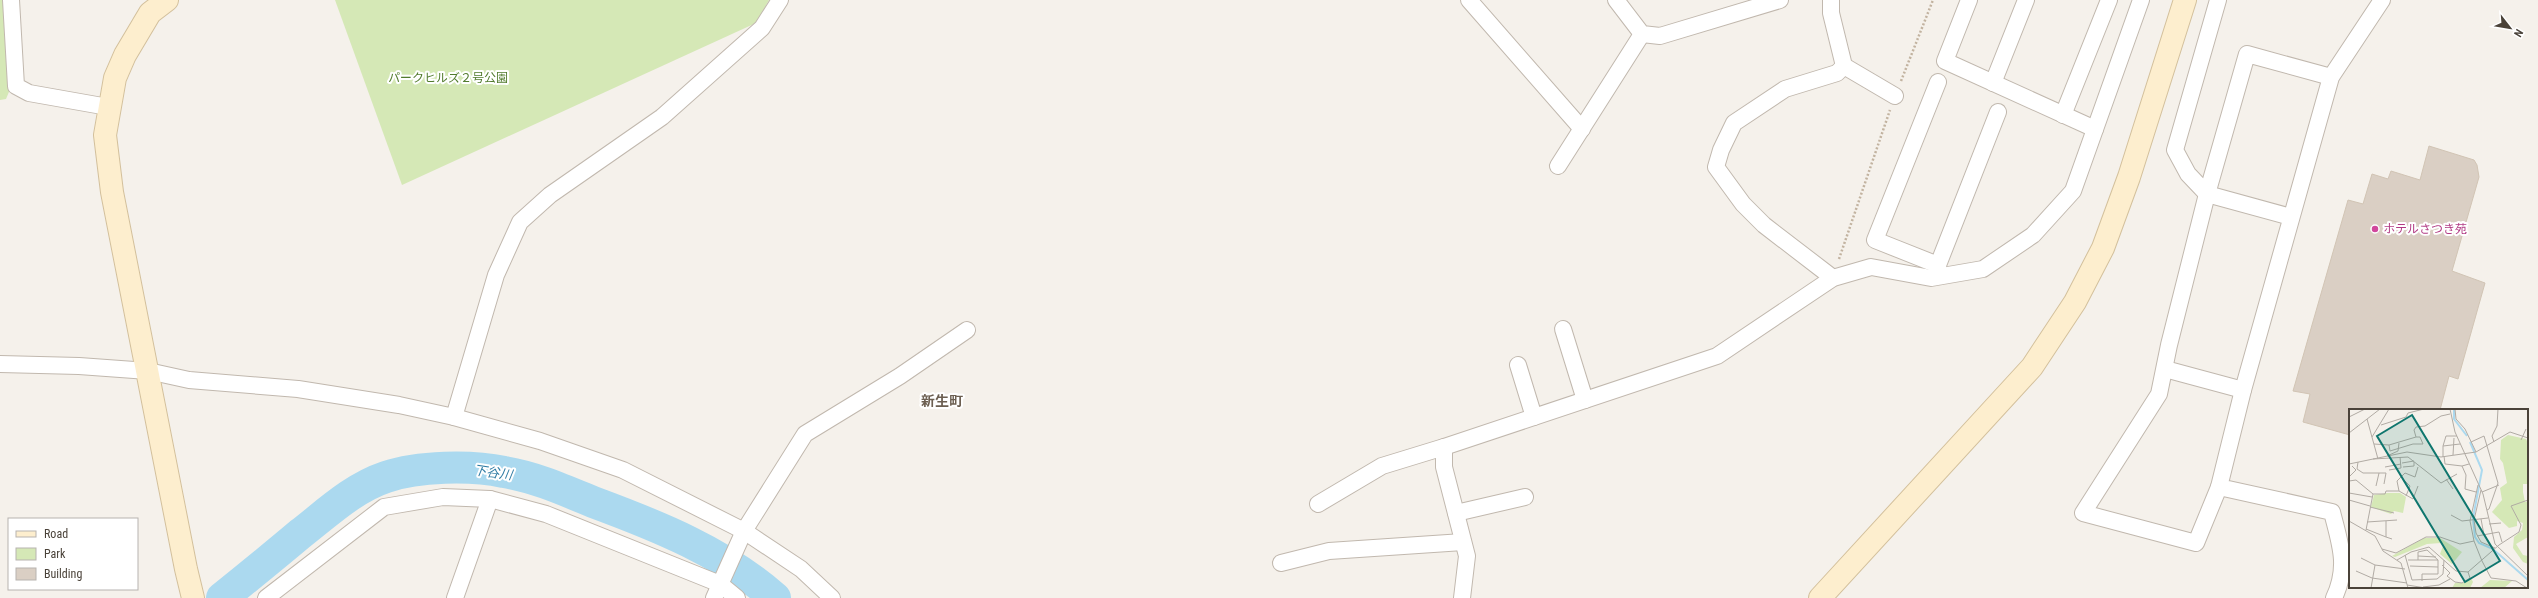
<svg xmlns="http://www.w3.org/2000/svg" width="2538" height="598" font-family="'Roboto Condensed','Noto Sans JP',sans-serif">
<rect width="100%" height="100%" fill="#f5f1eb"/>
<g fill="#d5e8b6">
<polygon points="0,0 4,0 11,87 6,99 0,100"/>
<polygon points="335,0 769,0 756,23 402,185"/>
</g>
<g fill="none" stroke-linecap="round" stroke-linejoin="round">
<path stroke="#abd9ef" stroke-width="32" d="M222,598C248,577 274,556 300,534C327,513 353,488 386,477C418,466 471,465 504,472C535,477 564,490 593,502C658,526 723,552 775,598"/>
</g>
<polygon fill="#dacfc4" stroke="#d1c4b4" points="2429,146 2474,160 2477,165 2479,177 2452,271 2485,283 2458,379 2449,376 2440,410 2350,410 2350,435 2303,422 2310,394 2293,391 2348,200 2363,204 2372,174 2388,179 2391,171 2420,180"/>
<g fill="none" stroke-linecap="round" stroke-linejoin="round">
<g stroke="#c1b8ae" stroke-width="18">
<g id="street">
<polyline points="11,0 16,86 29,93 108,107"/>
<polyline points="1469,0 1582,129"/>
<polyline points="1616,0 1642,34 1660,36 1780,0"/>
<polyline points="1831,0 1831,13 1844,66 1895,96"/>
<polyline points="1969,0 1945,61 2095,129"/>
<polyline points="2218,0 2175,150 2188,174 2207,194 2291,217"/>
<polyline points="1993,83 2026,0"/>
<polyline points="2063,115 2109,0"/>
<polyline points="1558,166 1642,34"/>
<polyline points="1938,265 1875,240 1938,82"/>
<polyline points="1939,275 1938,265 1998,112"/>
<polyline points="1833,278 1764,225 1743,204 1716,167 1721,150 1734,123 1785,89 1837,73 1844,66"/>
<polyline points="1563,329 1585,400"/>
<polyline points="0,364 79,366 148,371 189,380 298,389 399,405 454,417 540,441 623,470 744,531 801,569 832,598"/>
<polyline points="1518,365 1534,417"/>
<polyline points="2165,369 2243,390"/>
<polyline points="454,417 496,275 520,222 550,195 662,117 762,28 780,0"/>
<polyline points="2219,487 2196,543 2083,513 2159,394 2169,345 2207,194 2247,54 2331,77"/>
<polyline points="1318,504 1382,466 1444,447"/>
<polyline points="1456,513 1525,497"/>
<polyline points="1281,563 1329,551 1463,542"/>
<polyline points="266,598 384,507 443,497 490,499 546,514 720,584 737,598"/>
<polyline points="455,598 490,499"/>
<polyline points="714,598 744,531 805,434 900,376 967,330"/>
<polyline points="1462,598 1467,556 1444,467 1444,447 1717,356 1833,278 1871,267 1931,278 1983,269 2033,235 2073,191 2141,0"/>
<path d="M2334,598C2349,566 2340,544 2332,512L2219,487L2243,390L2331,77L2382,0"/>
</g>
</g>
<g stroke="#d3c09c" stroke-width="24">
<g id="secondary">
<polyline points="167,0 150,13 125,55 115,78 105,135 112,192 186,569 193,598"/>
<polyline points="1820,598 2032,367 2075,302 2103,248 2129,177 2185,0"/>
</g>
</g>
<g stroke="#c2b3a0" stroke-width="2.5" stroke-dasharray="2 2" stroke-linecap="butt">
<polyline points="1901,81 1933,0"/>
<polyline points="1839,259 1890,110"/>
</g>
<use href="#street" stroke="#fff" stroke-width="16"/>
<use href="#secondary" stroke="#fdeece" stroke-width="22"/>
</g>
<circle fill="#d1479c" stroke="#fff" stroke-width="1.5" cx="2375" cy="229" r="4"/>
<g text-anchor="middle" stroke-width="4" stroke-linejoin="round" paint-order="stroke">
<g font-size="12" fill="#517b2d" stroke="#fff">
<text x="448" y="82">パークヒルズ２号公園</text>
</g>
<g font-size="12" fill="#b23c85" stroke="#fff" text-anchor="start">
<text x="2383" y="233">ホテルさつき苑</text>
</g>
<g font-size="13" font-style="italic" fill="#307ca4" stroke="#fff">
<text transform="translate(493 472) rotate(8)" y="5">下谷川</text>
</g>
<g font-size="14" font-weight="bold" fill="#6c5f51" stroke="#fff">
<text x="942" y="406">新生町</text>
</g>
</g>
<g transform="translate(2349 409)">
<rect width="179" height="179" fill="#f5f1eb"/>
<path d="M159,26L177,30L179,34V75H174V83L176,93L179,92V128L167,135L174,146L179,147V155L174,153L164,139L165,128L173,121L174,114L168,112V117L160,119L143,103L153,91L151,79L158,74L154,54L151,50L152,31ZM38,84H51L57,88L54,104L45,102L42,105L22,98L25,86ZM75,129H91L113,143L103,155L91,145L94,137L92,134L78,135L46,148L43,147ZM122,169L124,173L121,179H103L106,174H114ZM141,171L163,172L155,179H131Z" fill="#d5e8b6"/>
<path fill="none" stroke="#abd9ef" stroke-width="2" d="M105,0V10L118,27M121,33L133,61L124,109L126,128L130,134L144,140L179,171"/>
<path fill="none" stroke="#b1aba4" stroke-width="1" d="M101,0L106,23L134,85L146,135L179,167M106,0L107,10L116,20L127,43M0,8L16,0M18,10L29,50M32,16L57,8L59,4L75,0M0,24L31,0M23,28L40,0M172,31L177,20M122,33L135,27L149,74L140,100L138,101M145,33L143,27L148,17L149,0M25,35L40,36L67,28L65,21L67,18L76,17L92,7L101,5M40,36L41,42L64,35H74L71,28H67M94,37L111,35M104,46L105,29M38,47L49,42L50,34M95,47L96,55L113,57L120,55M94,48V37L97,27H108M24,50L59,48L92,74L108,65M9,53L8,60L14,64H37L35,75M53,54L65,52M0,55L58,43L92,48L127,43L161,23L179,29M113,57L117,66L116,80L127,83M36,58L52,55M54,58L65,57V53M40,61L52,59L51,48M56,64L48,72L50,82L64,90L69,77M56,64L66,68L69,58M0,68L7,61L3,57M52,68L61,77L57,87M97,70L104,80M0,72L7,71L24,85M129,76L121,112L125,132L133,152L142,169L167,172L178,179M27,77L30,64M132,81L125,111L127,124L132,133L146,139M133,83L150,76M0,84L23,88M24,85H36L37,82H50M0,91L21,97M21,98L45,104M102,106L113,112L139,109M132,110L135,126M0,112L26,127L34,142L52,154L59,179M37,112V128L43,130M18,113L48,111M140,115L152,114M17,120L37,128M17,121L24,85M128,127L150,123L153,133M33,140L47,144L77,128H91L111,135L125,132M56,146L63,171L88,170L94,165L95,151M69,147L87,148M12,149L26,156L22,179M48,151L62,143L80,138L107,162L119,163L150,136L170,123L172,116L162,97L179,91M59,151H89V165H73V172M69,151V143L78,141L89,151M26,156L56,160M93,156L101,164L98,167L106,173L113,174L121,169L119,163M61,157L89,158M7,162L23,169L58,174M58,176L77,179M74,178L90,176L101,170"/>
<path fill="#0f766e" fill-opacity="0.15" stroke="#0f766e" stroke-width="2" d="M63,6L151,152L116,173L28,27Z"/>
<rect width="179" height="179" fill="none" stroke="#4a4239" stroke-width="2"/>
</g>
<rect x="8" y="518" width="130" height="72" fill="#ffffff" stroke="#b7b3b0"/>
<rect x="16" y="531" width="20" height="6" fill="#fdeece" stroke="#b7b3b0"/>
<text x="44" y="538" font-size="12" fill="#4a4239">Road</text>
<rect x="16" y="548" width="20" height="12" fill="#d5e8b6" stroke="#b7b3b0"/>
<text x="44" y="558" font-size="12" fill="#4a4239">Park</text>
<rect x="16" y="568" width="20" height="12" fill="#dacfc4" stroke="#b7b3b0"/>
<text x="44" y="578" font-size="12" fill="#4a4239">Building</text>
<g transform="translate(2510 28) rotate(121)" stroke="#ffffff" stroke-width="3" paint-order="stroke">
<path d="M0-3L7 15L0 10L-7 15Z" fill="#4a4239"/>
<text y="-6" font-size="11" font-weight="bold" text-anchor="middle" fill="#4a4239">N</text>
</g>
</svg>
